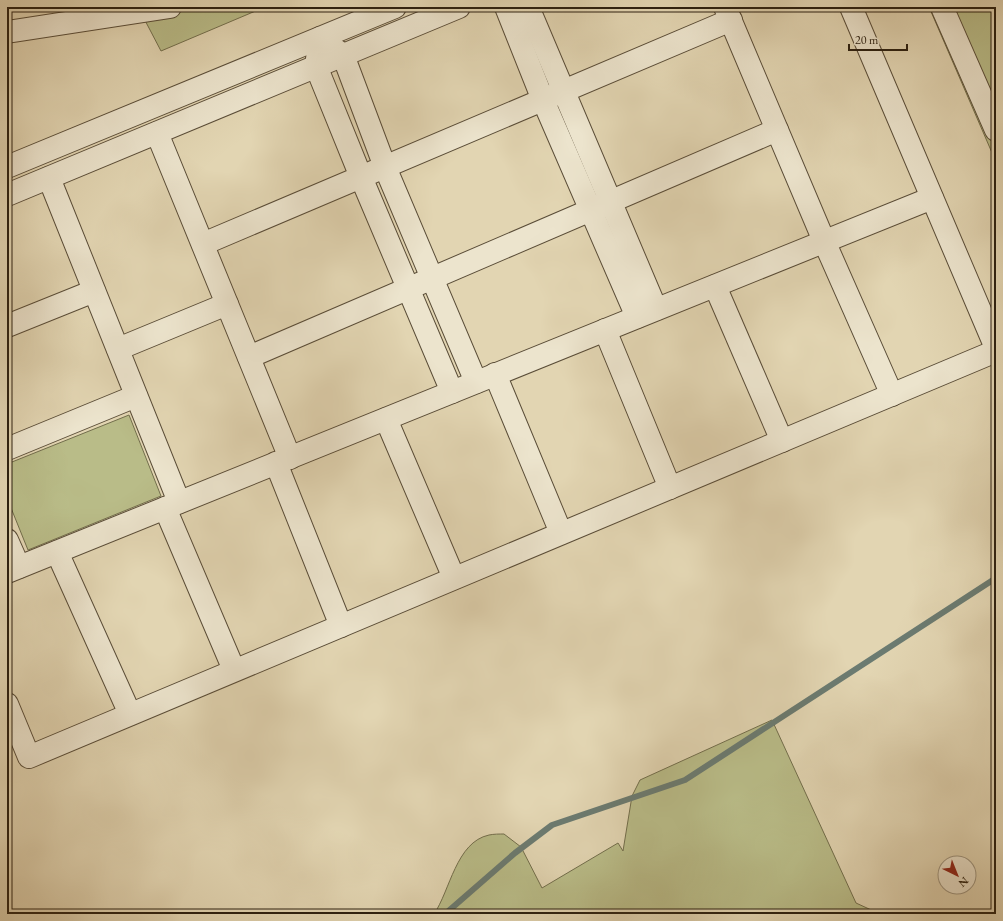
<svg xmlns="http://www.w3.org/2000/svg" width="1003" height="921" font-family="'EB Garamond',serif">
<rect width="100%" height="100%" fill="#e2d5b2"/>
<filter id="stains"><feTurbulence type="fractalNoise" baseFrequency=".005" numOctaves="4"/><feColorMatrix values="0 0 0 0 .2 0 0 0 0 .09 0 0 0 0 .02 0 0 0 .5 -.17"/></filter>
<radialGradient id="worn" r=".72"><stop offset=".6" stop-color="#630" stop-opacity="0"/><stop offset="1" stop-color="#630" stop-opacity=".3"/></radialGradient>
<g fill="#b9bc88" stroke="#726e4c">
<polygon points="138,7 265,7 161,51"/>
<polygon points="929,7 996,7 996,162"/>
<polygon points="129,415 161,496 28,550 7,498 7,464"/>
<path d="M772,720L856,903L880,914H434C450,891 456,842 489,835C494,834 499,834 504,834L521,847L542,888L618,843L623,851L632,796L640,780Z"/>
</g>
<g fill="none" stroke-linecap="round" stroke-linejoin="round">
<polyline stroke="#6b7b71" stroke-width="6" points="445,914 515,853 552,825 685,780 996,578"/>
<g stroke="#5a4d38" stroke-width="24">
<g id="minor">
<polyline points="506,7 543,100 637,317"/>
<polyline points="528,7 656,309"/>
<polyline points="725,7 824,241 892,395"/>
<polyline points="851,7 996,348"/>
<polyline points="942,7 996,130"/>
<polyline points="7,32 170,7"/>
<polyline points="157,133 290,458"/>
<polyline points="7,167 395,7"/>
<polyline points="49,178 179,502"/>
<polyline points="7,195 459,7"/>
<polyline points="203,244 731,20"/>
<polyline points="715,286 782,441"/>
<polyline points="7,326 94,291"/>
<polyline points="605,330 670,488"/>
<polyline points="118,349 227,304"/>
<polyline points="249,357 777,130"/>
<polyline points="495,374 561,533"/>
<polyline points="452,392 361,177 316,66 320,38 343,55 385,167 476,382"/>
<polyline points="386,419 454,578"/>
<polyline points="7,449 136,396"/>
<polyline points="276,463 341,626"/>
<polyline points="165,508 234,670"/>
<polyline points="7,540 19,567"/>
<polyline points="57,552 130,714"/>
<polyline points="7,572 932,198"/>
<polyline points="7,704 29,757 996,351"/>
</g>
</g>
<use href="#minor" stroke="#ece4cd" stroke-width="22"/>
</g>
<rect width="1003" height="921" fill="none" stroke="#e2d5b2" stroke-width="24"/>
<rect x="8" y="8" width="987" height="905" fill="none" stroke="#2c2010" stroke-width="2"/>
<rect x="12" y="12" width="979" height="897" fill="none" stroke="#2c2010"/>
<g transform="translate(957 875) rotate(137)"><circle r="19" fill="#ece4cd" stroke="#9f9681"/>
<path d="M0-3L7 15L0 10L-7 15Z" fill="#8f2418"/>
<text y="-6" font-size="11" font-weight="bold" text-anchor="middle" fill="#2c2010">N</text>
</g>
<path d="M849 44v6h58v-6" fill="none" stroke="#2c2010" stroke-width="2"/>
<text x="855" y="44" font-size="12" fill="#2c2010" stroke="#ece4cd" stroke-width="3" paint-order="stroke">20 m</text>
<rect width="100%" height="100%" filter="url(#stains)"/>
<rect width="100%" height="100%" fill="url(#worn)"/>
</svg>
